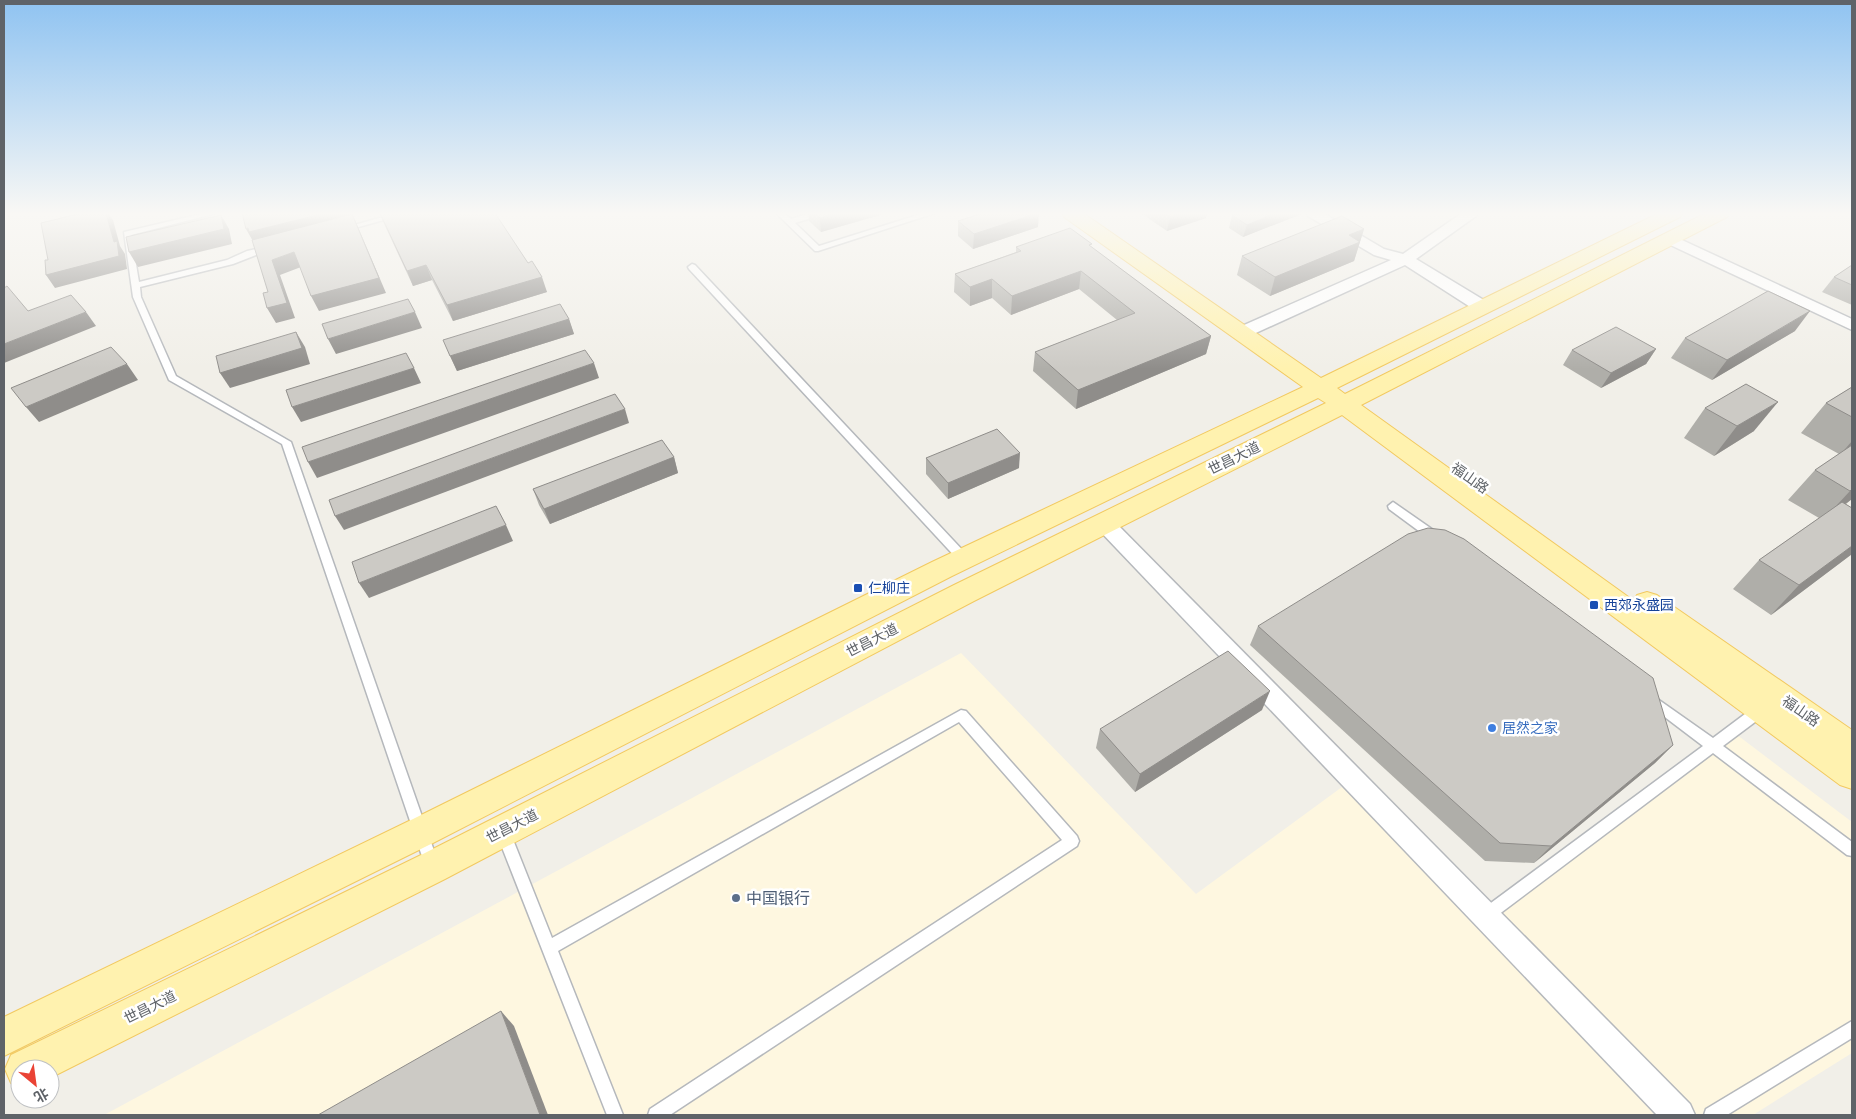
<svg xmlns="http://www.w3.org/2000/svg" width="1856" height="1119" font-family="Lato,'Noto Sans SC',sans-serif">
<rect width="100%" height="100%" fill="#f1efe8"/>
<polygon fill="#fef7e0" points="961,653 1196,894 1342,787 1470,919 1728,728 1852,822 1852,1053 1753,1115 104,1115"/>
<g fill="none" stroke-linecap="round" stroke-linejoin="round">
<g stroke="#b5b8bc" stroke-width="3">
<g id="lane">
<polygon points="205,213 217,213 131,235 139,282 227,260 247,251 270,246 274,248 233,264 140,287 141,297 176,376 291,442 439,865 437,870 432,872 427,870 425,865 282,444 169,380 133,297 124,232"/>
<polygon points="397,213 409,213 344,231 340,229"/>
<polygon points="776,213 784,213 791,219 811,213 822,213 821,215 795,223 819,246 924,213 935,213 818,251 815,251"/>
<polygon points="692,264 695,265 968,556 970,559 968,562 960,562 689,269 688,267"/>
<polygon points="1393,502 1439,534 1441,537 1439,540 1431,540 1389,509 1388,506"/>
<polygon points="1649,693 1713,738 1757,705 1762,704 1767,705 1768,709 1767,713 1723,746 1852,842 1852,856 1847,855 1713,753 1490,921 1485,923 1480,921 1478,916 1480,911 1703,746 1645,702 1643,698 1645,694"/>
<polygon points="961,710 966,711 1077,836 1079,841 1077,846 670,1115 648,1115 650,1109 1062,840 959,722 558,951 623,1115 607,1115 496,832 498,827 503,826 508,827 552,938"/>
<polygon points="1852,1021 1852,1038 1727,1115 1704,1115 1706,1109"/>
</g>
</g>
<g stroke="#b5b8bc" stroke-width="3">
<g id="street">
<polygon points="1306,213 1323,213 1384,249 1403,254 1462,213 1478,213 1476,216 1416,259 1487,302 1489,306 1487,310 1475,310 1405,265 1247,337 1235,337 1232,333 1235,329 1391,260 1374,255 1308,216"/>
<polygon points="1669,234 1852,319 1852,330 1664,242 1661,239 1664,236"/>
<polygon points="1104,516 1111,518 1690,1104 1695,1115 1657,1115 1097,528 1094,523 1097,518"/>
</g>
</g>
<g stroke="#f2c960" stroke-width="2">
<polygon id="primary" points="1062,213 1083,213 1321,378 1659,213 1683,213 1680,217 1337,388 1345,394 1706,213 1729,213 1727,217 1361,405 1634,601 1637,595 1647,592 1657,595 1852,730 1852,789 1840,785 1342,415 974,601 445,879 50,1078 50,1069 20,1069 20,1087 11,1083 5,1069 11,1055 421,855 954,585 1326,403 1318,398 952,576 433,843 4,1056 4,1017 409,821 932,562 1303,387 1064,217"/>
</g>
<use href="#lane" fill="#fff" fill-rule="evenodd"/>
<use href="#street" fill="#fff" fill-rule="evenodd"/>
<use href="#primary" fill="#fff2af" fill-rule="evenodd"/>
</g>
<g fill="#afaea9">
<polygon points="379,213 495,213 547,292 453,321 432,280 413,286"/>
<polygon points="808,213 887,213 821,232 809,221"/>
<polygon points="1143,213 1207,213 1206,218 1167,231 1142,214"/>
<polygon points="1239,213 1304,213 1243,237 1229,228 1232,215"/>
<polygon points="958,221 1038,227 973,249 958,236"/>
<polygon points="1364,229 1354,261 1270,296 1237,275 1242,256"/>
<polygon points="1016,247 1091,247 1211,336 1206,354 1076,409 1033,371 1035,352 1117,320 1079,289 1011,315 992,298 970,306 954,292 955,274 1016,252"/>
<polygon points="1852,265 1852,305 1822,292 1834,277"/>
<polygon points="569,319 574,334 457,371 443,340"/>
<polygon points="1795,331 1712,380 1671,358 1685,338"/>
<polygon points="1656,349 1646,364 1601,388 1563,365 1572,350"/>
<polygon points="1852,387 1852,499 1846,504 1852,508 1852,554 1771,615 1733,589 1759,560 1819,518 1788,500 1815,470 1839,454 1801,433 1826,403"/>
<polygon points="1705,408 1754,431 1714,456 1684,438"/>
<polygon points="674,457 678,473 550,524 539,505 533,489"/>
<polygon points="926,458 1019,468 948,499 926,474"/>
<polygon points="1258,626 1673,745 1655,763 1534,863 1485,861 1250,645"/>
<polygon points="1262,710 1135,792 1096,748 1100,729"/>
</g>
<g fill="#8f8d8a">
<polygon points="106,213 108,213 113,220 120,246 125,254 127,269 55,288 46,275 114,242"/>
<polygon points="326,213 352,213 386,293 319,311 311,296 355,222 254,243 246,229"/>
<polygon points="837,213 887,213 821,232 820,218"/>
<polygon points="1038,213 1039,213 1038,227 973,249 974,234"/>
<polygon points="1182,213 1207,213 1206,218 1167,231 1170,217"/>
<polygon points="1276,213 1304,213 1243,237 1247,225"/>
<polygon points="221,215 229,229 232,244 138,267 129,252"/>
<polygon points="1364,229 1354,261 1270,296 1275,277 1349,235"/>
<polygon points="294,252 301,267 280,275 295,318 276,323 267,308 272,260"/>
<polygon points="426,265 432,280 413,286 407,271"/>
<polygon points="1081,271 1079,289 1011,315 1012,296"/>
<polygon points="542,277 547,292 453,321 447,305"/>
<polygon points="992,279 992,298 970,306 970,287"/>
<polygon points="1810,311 1795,331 1712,380 1727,360"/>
<polygon points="86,312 96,326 4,363 4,344"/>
<polygon points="415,312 422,328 336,354 328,339"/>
<polygon points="569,319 574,334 457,371 450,356"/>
<polygon points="296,332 305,347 310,364 230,388 220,373"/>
<polygon points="1211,336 1206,354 1076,409 1078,390"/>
<polygon points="1656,349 1646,364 1601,388 1611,373"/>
<polygon points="594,363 599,378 317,478 308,462"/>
<polygon points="127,364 138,380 39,422 26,407"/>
<polygon points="414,368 421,383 301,422 292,407"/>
<polygon points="1778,402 1754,431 1714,456 1737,426"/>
<polygon points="625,409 629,423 344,530 335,516"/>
<polygon points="1852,441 1852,446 1840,455"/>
<polygon points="1020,453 1019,468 948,499 948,483"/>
<polygon points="674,457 678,473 550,524 544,509"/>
<polygon points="1852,489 1852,499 1823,520 1850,491"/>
<polygon points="506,525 513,541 369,598 359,583"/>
<polygon points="1852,546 1852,554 1771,615 1799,585"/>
<polygon points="1270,691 1262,710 1135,792 1140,774"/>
<polygon points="1673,745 1655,763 1534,863 1551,846"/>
<polygon points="501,1011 514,1026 548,1115 540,1115"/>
</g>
<g fill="#cccac5" stroke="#8f8d8a">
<polygon points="82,213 106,213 114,242 117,241 119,256 46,275 45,260 48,260 41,223"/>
<polygon points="242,213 326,213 249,232 248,228 246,229"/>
<polygon points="380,213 495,213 528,263 532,261 542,277 447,305 426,265 407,271"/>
<polygon points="814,213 837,213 820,218"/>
<polygon points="983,213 1038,213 974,234 958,221"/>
<polygon points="1164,213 1182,213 1170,217"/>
<polygon points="1239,213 1276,213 1247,225 1232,215"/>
<polygon points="352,214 379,278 311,296 294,252 272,260 287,303 267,308 263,293 268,292 252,240"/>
<polygon points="221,215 224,229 129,252 126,237"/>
<polygon points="1342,216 1364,229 1349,235 1360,242 1275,277 1242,256"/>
<polygon points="1070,228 1092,244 1089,245 1211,336 1078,390 1035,352 1135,313 1081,271 1012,296 992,279 970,287 955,274 1021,251 1016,247"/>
<polygon points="1852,265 1852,285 1834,277"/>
<polygon points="7,286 28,311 71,295 86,312 4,344 4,288"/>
<polygon points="1768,291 1810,311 1727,360 1685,338"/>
<polygon points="408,299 415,312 328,339 322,324"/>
<polygon points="560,304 569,319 450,356 443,340"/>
<polygon points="1616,327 1656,349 1611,373 1572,350"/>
<polygon points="296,332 302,348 220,373 216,356"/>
<polygon points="111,347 127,364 26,407 11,388"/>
<polygon points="585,350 594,363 308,462 302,447"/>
<polygon points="406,353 414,368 292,407 286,390"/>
<polygon points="1746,384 1778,402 1737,426 1705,408"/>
<polygon points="1852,387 1852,417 1826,403"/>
<polygon points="615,394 625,409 335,516 329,500"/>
<polygon points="997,429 1020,453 948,483 926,458"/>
<polygon points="662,440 674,457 544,509 533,489"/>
<polygon points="1852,445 1852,489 1850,491 1815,470"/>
<polygon points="1842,502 1852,508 1852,546 1799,585 1759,560"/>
<polygon points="496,506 506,525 359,583 352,562"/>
<polygon points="1428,528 1445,530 1464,539 1653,678 1673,745 1551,846 1500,843 1258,626 1408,534"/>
<polygon points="1228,651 1270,691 1140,774 1100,729"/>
<polygon points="501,1011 540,1115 318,1115"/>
</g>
<linearGradient id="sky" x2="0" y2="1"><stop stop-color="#8fc3f1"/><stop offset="0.58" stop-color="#f9f8f5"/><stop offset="1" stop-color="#f9f8f5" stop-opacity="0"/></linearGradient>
<rect width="1856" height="369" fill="url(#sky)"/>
<g fill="#1a4fb4" stroke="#fff" stroke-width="2">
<rect x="853" y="583" width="10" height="10" rx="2.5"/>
<rect x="1589" y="600" width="10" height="10" rx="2.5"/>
</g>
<circle fill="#3f7fe0" stroke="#fff" stroke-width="2" cx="1492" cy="728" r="5"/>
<circle fill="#5c6f8a" stroke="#fff" stroke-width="2" cx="736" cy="898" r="5"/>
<g text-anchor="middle" stroke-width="5" stroke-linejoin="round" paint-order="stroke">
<g font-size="14" fill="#5f6368" stroke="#fff">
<text transform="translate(1234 458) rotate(-26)" y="5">世昌大道</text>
<text transform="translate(1470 478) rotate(35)" y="5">福山路</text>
<text transform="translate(872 640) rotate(-27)" y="5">世昌大道</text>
<text transform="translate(1801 711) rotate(35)" y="5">福山路</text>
<text transform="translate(512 826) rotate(-27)" y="5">世昌大道</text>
<text transform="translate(150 1007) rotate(-26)" y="5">世昌大道</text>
</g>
<g font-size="14" fill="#164399" stroke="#fff" text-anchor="start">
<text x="868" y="593">仁柳庄</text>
<text x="1604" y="610">西郊永盛园</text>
</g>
<g font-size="14" fill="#366cbe" stroke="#fff" text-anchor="start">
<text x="1502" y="733">居然之家</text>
</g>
<g font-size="16" fill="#4e5e75" stroke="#fff" text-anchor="start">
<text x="746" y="904">中国银行</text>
</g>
</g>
<rect width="1856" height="1119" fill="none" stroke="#5f6368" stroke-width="10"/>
<g transform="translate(35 1084) rotate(151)"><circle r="24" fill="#ffffff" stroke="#bfc1c3"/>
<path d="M0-4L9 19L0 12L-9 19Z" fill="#ea4335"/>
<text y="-8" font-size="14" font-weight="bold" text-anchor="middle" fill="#5f6368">北</text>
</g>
</svg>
